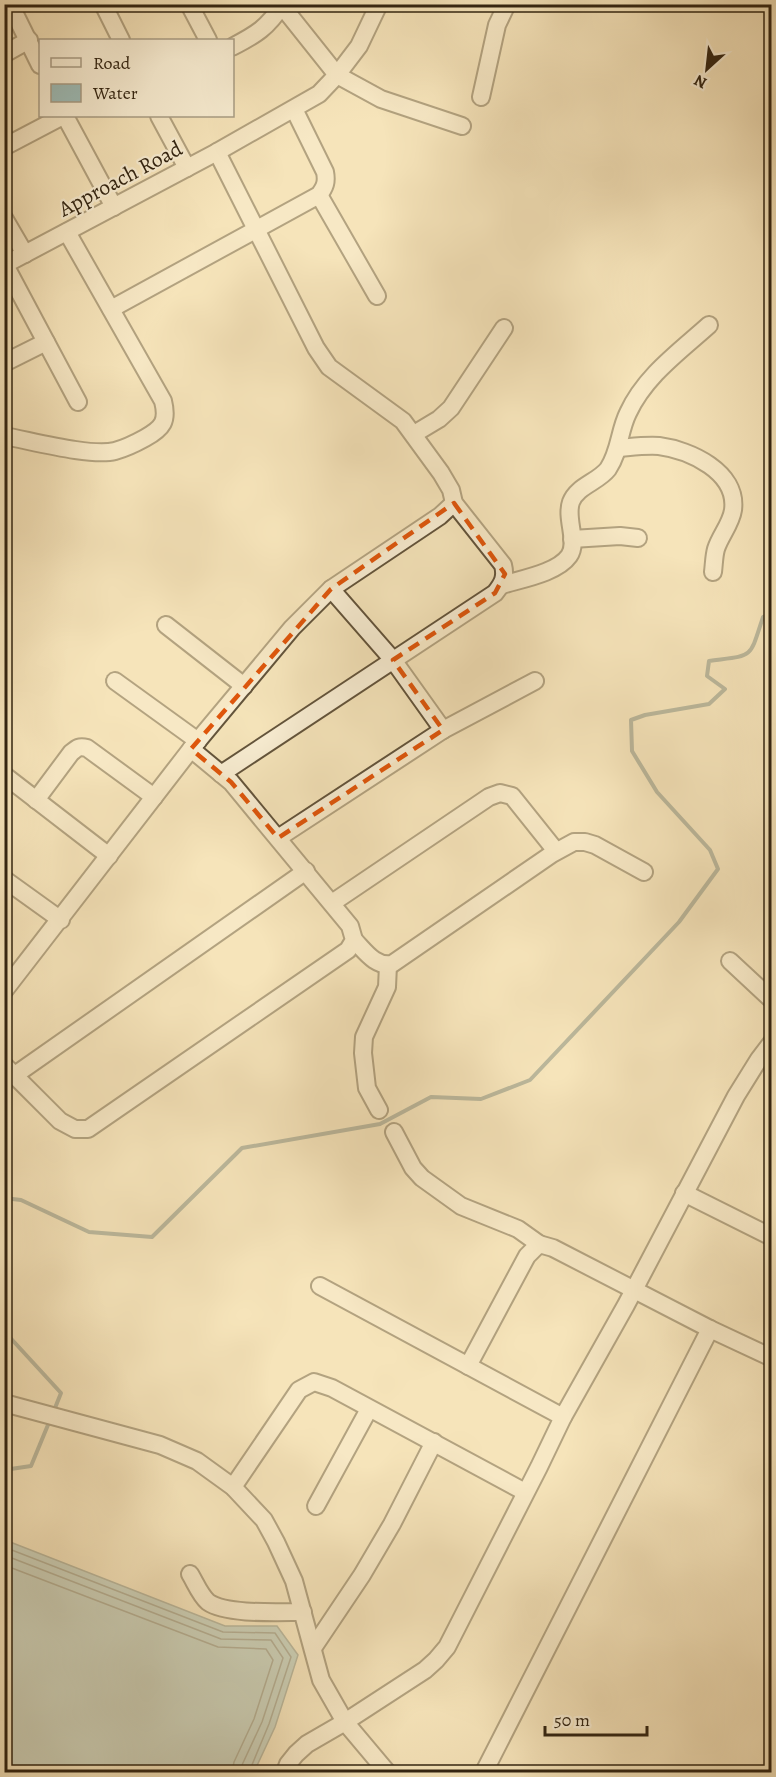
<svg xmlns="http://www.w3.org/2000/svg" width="776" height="1777" font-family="Alegreya,serif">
<rect width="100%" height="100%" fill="#f5e4ba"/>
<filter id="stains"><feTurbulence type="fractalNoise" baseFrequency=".00333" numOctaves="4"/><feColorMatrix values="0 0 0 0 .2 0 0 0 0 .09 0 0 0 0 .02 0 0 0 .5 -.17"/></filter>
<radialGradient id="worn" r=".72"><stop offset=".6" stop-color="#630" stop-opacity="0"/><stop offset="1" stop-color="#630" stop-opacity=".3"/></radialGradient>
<polygon fill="#9ebdb8" stroke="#738075" stroke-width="1.5" points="5,1540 225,1626 277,1626 298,1655 275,1727 254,1772 5,1772"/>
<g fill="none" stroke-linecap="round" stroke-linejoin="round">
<g stroke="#687064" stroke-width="1.5">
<polyline points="4,1547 223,1632 275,1633 291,1657 269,1724 249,1772"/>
<polyline points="4,1555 221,1639 271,1640 283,1658 262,1722 242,1765 241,1772"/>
<polyline points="4,1565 218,1647 266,1649 273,1660 254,1719 234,1762 232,1772"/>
</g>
<g stroke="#738075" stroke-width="4">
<path d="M4,1198L21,1200L89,1232L152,1237L242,1148L380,1124L431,1097L481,1099L530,1080L679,922L718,869L710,850L657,792L632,751L631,720L645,715L709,704L725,689L707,676L709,661C754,655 749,660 763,617L772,613"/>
<polyline points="4,1331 61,1393 53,1413"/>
<polyline points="4,1470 31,1466 50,1420"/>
</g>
<g stroke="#63543b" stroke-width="20">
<g id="minor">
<polyline points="10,4 40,65"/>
<polyline points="103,4 121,40"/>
<polyline points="189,4 208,40"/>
<polyline points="282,6 337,75 381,99 462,126"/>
<path d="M232,47C257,34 267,28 283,4"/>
<polyline points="4,54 29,40"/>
<polyline points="481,97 497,25 507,4"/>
<polyline points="65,116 114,207"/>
<polyline points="159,116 187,168"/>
<polyline points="4,147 63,116"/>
<path d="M217,152L316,348L329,367L403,421L441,473L451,490L454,503L503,565C506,577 503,583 495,593L221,774"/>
<polyline points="319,195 377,296"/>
<polyline points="4,218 25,254"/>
<polyline points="4,265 217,152 319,94 337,75 359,46 379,4"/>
<polyline points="5,265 78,402"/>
<path d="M111,309L319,195C325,187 327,182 325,172L294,109"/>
<polyline points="4,363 46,342"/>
<polyline points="414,434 439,419 451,408 504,328"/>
<path d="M4,436C32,441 91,457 115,451C126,448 136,443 145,438C163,428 168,421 163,401L67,232"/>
<path d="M618,448C631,447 646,445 659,446C690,450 738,472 733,510C731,524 720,536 716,549C714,556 714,564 713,572"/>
<polyline points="572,539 620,536 638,538"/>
<path d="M502,585C521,579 557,573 569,556C579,542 565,519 571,502C577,486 598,482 608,469C620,451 619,431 628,413C645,376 679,352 709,325"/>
<polyline points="331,589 393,660 443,730"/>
<polyline points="166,625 244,686"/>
<polyline points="115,681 198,741"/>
<polyline points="4,775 109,856"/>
<path d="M36,800L71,753C77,748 79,746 87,748L154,797"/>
<polyline points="278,838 443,730 535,681"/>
<polyline points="4,879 61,920"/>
<polyline points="332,903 489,797 500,793 512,796 556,851"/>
<path d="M354,940C365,951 375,967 392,964L552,854L574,842H585L595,845L644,872"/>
<polyline points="730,961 772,1000"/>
<polyline points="4,991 191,749 292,628 331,589 440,516 454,503"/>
<polyline points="4,1065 60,1121 75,1129 88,1129 348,950 354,940 350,926 231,782 191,749"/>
<polyline points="15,1075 306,871"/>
<polyline points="379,1110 367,1088 363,1053 364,1037 387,987 388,965"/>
<polyline points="394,1132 413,1168 422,1178 461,1206 518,1229 539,1244"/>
<polyline points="684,1193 772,1237"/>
<polyline points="320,1286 563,1417"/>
<polyline points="468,1366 527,1256 539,1244 553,1248 710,1329 772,1358"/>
<polyline points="4,1403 160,1445 197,1461 233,1487 264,1520 276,1542 294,1581 321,1680 345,1722 387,1772"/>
<polyline points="233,1487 299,1390 314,1382 332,1388 525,1492"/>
<polyline points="316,1506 369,1409"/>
<path d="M190,1574C195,1582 200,1595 208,1602C226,1615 280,1612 303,1612"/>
<polyline points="313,1648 362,1575 392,1524 434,1442"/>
<polyline points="285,1772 288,1764 296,1754 307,1744 345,1722 425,1670 436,1660 447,1647 539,1467 563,1417 626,1305 736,1096 759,1059 772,1042"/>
<polyline points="484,1772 710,1329"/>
</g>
</g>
<use href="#minor" stroke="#f8edd2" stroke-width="16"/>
</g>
<path d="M0 0H776V1777H0ZM454,503L505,574L495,593L393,660L443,730L278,838L231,782L191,749L331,589Z" fill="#f5e4ba" fill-opacity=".55" fill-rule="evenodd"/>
<path fill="none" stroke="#df560c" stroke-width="4.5" stroke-dasharray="12 8" stroke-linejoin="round" d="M454,503L505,574L495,593L393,660L443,730L278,838L231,782L191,749L331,589Z"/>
<g text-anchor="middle" stroke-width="4.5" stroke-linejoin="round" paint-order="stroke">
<g font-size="22" fill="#322411" stroke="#f8edd2">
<text transform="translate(120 178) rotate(-28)" y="8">Approach Road</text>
</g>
</g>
<rect width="776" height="1777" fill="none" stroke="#f5e4ba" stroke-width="24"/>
<rect x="6" y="6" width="764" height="1765" fill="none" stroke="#322411" stroke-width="3"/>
<rect x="12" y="12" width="752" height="1753" fill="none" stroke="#322411" stroke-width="1.5"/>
<rect x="39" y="39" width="195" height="78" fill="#f8edd2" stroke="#a99d85" stroke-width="1.5"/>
<rect x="51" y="58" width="30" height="9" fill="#f8edd2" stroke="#a99d85" stroke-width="1.5"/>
<text x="93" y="69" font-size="18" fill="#322411">Road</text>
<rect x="51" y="84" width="30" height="18" fill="#9ebdb8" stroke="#a99d85" stroke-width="1.5"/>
<text x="93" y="99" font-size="18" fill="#322411">Water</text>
<g transform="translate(707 69) rotate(207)" stroke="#f8edd2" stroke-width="4.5" paint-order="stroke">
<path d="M0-4.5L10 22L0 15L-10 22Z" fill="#322411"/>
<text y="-9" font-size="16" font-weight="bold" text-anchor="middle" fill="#322411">N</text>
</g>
<path d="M545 1726v9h102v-9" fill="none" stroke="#322411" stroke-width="3"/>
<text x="554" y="1726" font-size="18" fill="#322411" stroke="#f8edd2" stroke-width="4.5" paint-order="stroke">50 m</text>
<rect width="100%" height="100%" filter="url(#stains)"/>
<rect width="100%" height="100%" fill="url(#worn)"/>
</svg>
